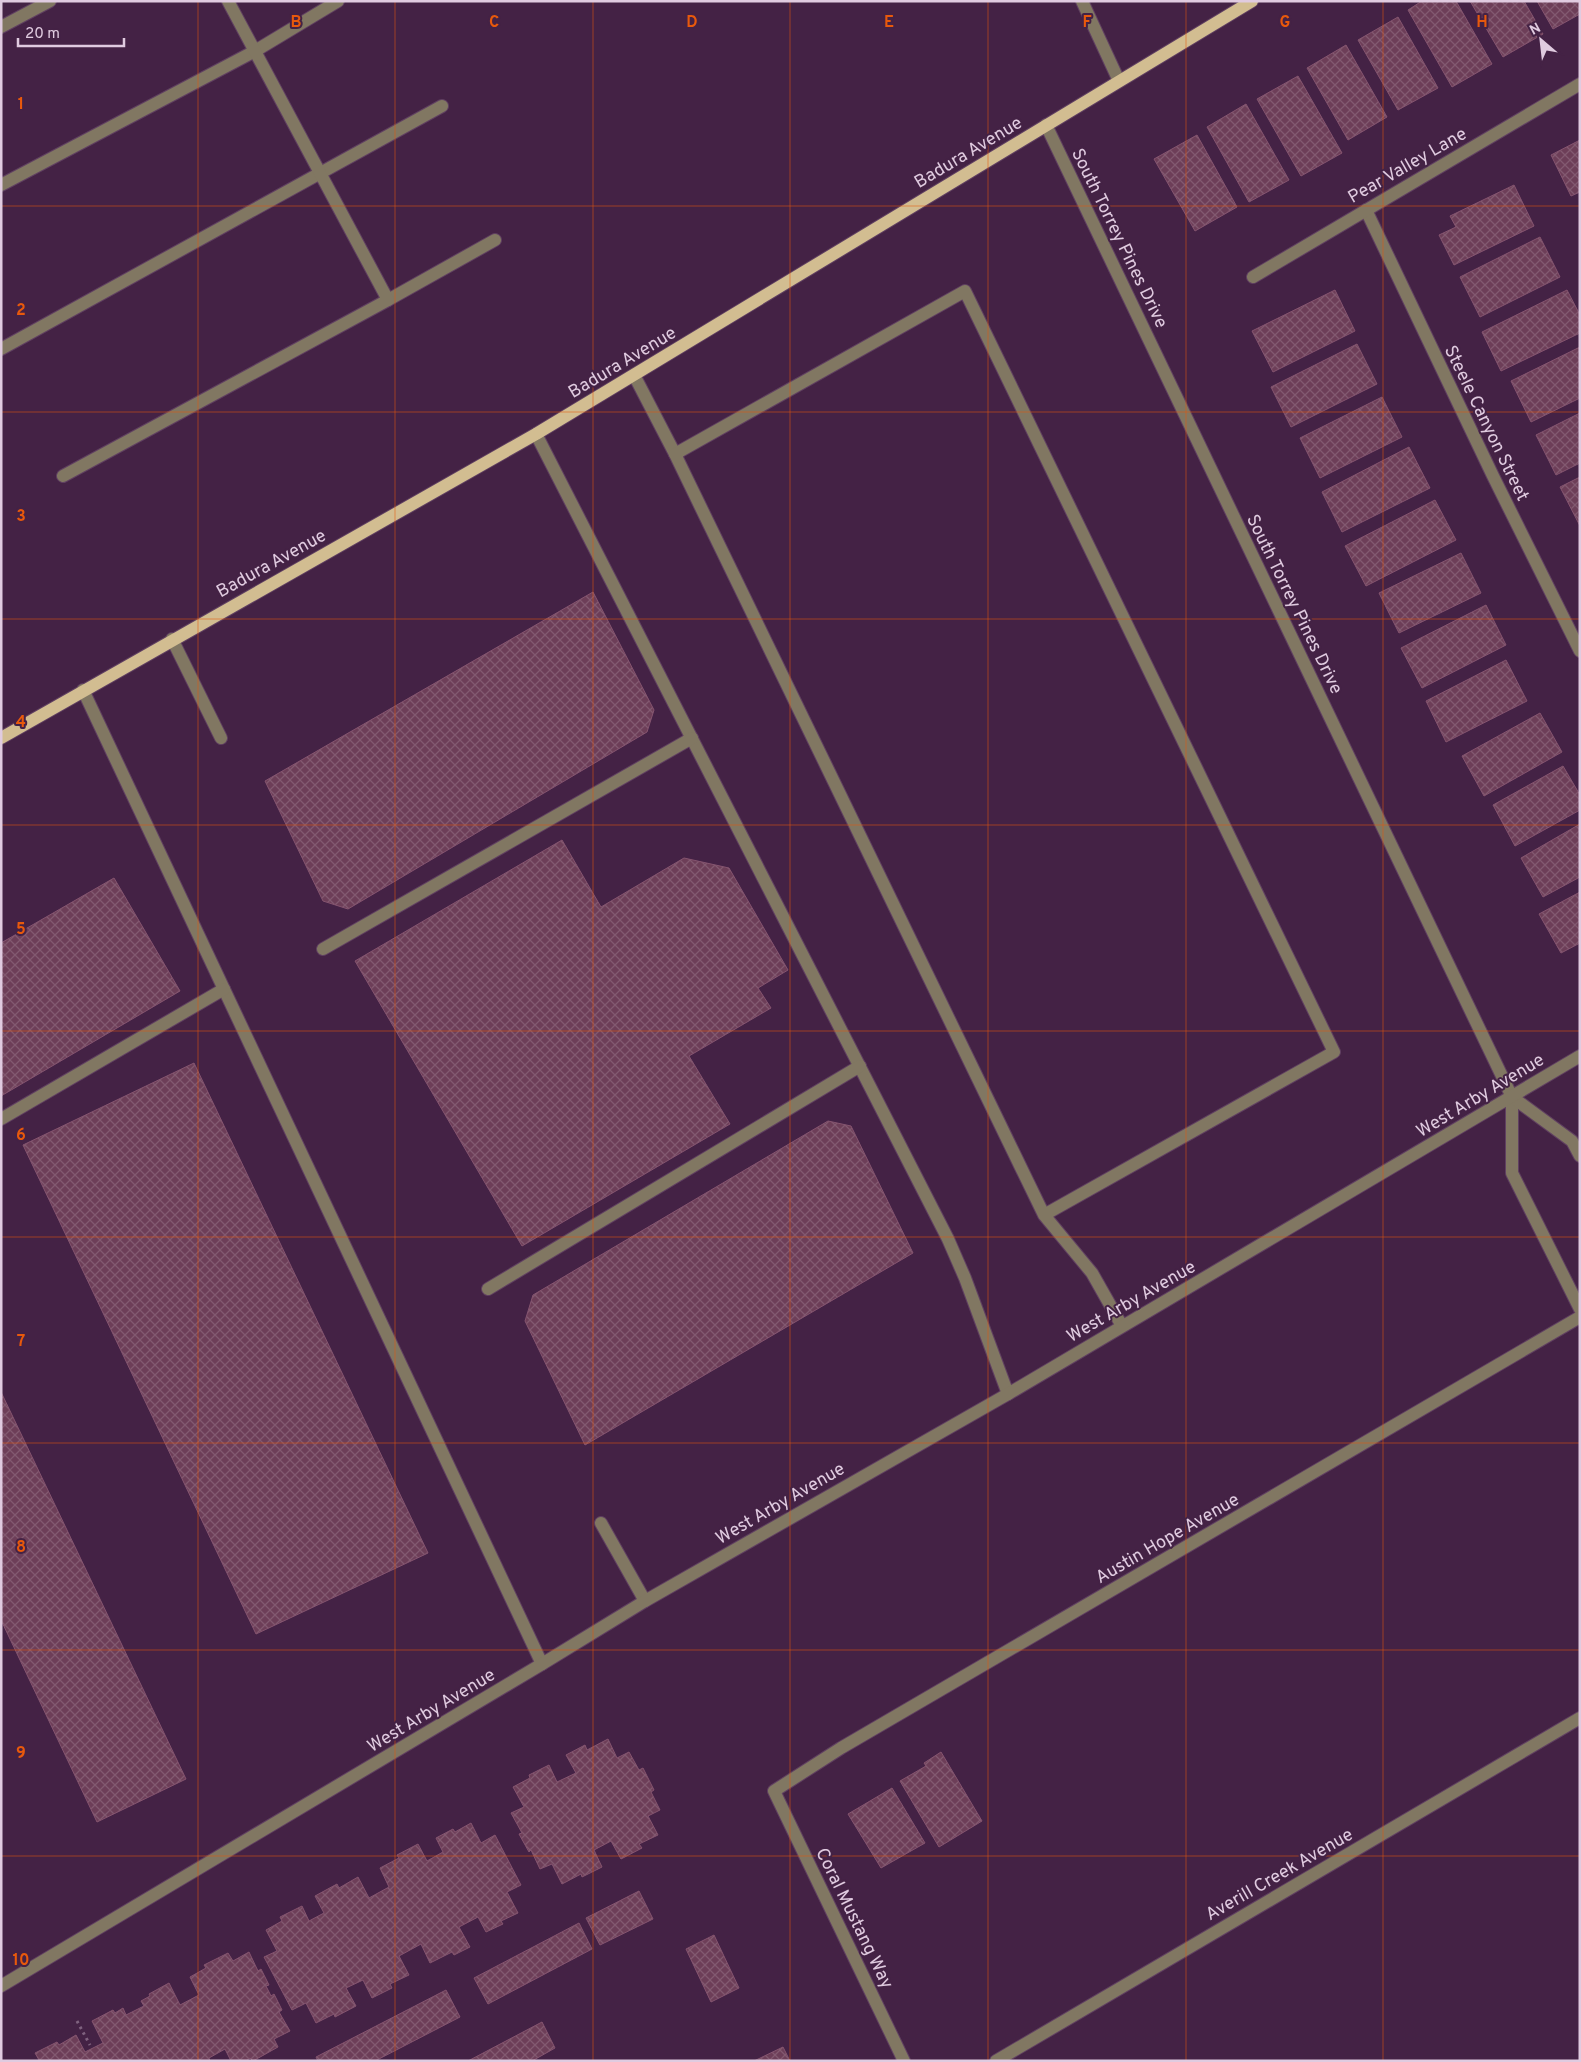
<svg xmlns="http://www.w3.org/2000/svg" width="1581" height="2062" font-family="Overpass,sans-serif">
<defs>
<pattern id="building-cross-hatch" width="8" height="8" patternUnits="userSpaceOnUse" patternTransform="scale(1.25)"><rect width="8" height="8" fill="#6d3e58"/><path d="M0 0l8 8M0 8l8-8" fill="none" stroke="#825970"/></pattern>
</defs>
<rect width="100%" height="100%" fill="#442245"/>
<g fill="url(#building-cross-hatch)" stroke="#85546f">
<polygon points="1422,1 1456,1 1492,64 1452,87 1408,10"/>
<polygon points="1470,1 1524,1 1543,34 1503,57"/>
<polygon points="1537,1 1580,1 1580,14 1553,29"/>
<polygon points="1398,17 1438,88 1398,110 1358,40"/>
<polygon points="1346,45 1387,117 1348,140 1307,68"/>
<polygon points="1298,76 1342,153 1301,176 1257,99"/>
<polygon points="1246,104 1289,180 1249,202 1207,127"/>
<polygon points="1197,135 1237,207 1195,231 1154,159"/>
<polygon points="1580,140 1580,192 1571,196 1551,155"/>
<polygon points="1514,185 1534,226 1454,265 1439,235 1456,227 1450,216"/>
<polygon points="1540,237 1560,277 1480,317 1460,277"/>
<polygon points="1335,290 1355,331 1273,372 1252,331"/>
<polygon points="1567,290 1580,315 1580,333 1501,371 1482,332"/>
<polygon points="1357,344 1377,384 1291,427 1271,387"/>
<polygon points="1580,347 1580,398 1531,422 1511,381"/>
<polygon points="1382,397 1402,437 1320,478 1300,438"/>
<polygon points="1580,413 1580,463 1556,475 1536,435"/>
<polygon points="1409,447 1430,488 1342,532 1322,492"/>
<polygon points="1580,477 1580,526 1560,487"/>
<polygon points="1435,500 1456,540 1366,586 1345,546"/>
<polygon points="1461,553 1481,593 1399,633 1379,593"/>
<polygon points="593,592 654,710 647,732 348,909 323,901 265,781"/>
<polygon points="1486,605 1506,645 1422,688 1401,648"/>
<polygon points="1506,660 1527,701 1446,742 1426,701"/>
<polygon points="1540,713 1562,752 1484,796 1462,756"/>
<polygon points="1563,766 1580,795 1580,810 1515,846 1493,805"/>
<polygon points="1580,824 1580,877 1543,897 1521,858"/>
<polygon points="562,840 601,907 684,858 729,868 788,970 758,988 771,1008 689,1056 730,1124 522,1246 355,961"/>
<polygon points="114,878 180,991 1,1096 1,943"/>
<polygon points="1580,892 1580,943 1561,953 1539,914"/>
<polygon points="194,1063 428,1553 256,1634 23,1145"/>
<polygon points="828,1121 851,1126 913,1253 585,1445 525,1321 533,1295"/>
<polygon points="1,1392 186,1779 97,1822 1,1620"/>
<polygon points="608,1739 617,1758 629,1752 639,1770 643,1768 654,1790 651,1792 660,1810 648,1816 658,1835 639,1844 642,1848 621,1859 611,1841 594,1850 602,1867 582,1877 581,1874 562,1884 552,1864 540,1869 531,1850 529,1852 519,1834 522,1833 511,1813 524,1807 513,1787 530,1778 529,1775 549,1765 557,1782 576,1773 566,1755 585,1745 587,1750"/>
<polygon points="941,1752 982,1821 939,1847 900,1781 926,1766 924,1763"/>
<polygon points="892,1788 925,1843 881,1868 848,1814"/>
<polygon points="471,1823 481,1843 495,1835 521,1885 507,1892 518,1913 501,1921 503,1924 486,1932 478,1917 459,1927 470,1947 454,1955 452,1952 430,1963 421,1944 399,1956 409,1975 390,1984 392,1988 372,1998 363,1980 346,1988 356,2006 335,2017 334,2014 316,2023 306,2003 292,2010 264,1957 277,1951 266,1930 282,1921 280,1917 302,1906 309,1921 324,1913 315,1896 337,1884 339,1888 358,1877 369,1898 389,1887 380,1868 399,1858 397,1855 418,1844 427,1861 443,1852 436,1838 453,1829 455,1832"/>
<polygon points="639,1891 653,1919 600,1945 586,1918"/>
<polygon points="579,1923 592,1949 488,2004 474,1978"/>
<polygon points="714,1935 739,1988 711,2002 686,1949"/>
<polygon points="249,1952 258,1971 261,1969 269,1985 266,1986 271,1996 274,1994 282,2010 279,2012 290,2031 274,2039 278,2047 253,2061 250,2058 246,2061 231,2061 225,2049 209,2058 210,2061 37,2061 39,2060 35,2053 57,2042 59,2045 76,2035 85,2052 103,2043 92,2021 113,2010 115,2013 123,2008 126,2015 144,2006 141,2001 150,1996 149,1994 169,1983 180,2005 199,1995 190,1977 206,1968 204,1965 228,1953 233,1961"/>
<polygon points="446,1990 460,2017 375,2061 318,2061 316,2057"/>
<polygon points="542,2022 555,2048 532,2061 468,2061"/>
<polygon points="783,2047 790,2061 754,2061"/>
</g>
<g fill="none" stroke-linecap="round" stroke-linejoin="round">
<g stroke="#604061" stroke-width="14">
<g id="minor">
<polyline points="1082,1 1119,81"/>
<polyline points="1,27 50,1"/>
<polyline points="1046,125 1512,1097 1512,1173 1580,1309"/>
<polyline points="1,185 255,51 338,1"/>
<polyline points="1366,210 1493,476 1580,651"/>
<polyline points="1253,277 1580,84"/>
<polyline points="388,300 495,240"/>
<polyline points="1,349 442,106"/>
<polyline points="634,375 675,454"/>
<polyline points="536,434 948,1239 965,1278 1008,1394"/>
<polyline points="63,476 388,300 228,1"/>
<polyline points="172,639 221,738"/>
<polyline points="83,690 542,1664"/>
<polyline points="323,949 692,738"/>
<polyline points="1512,1097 1572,1141 1580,1156"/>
<polyline points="1,1119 224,989"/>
<polyline points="1044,1215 1334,1052 965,291 675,454 1044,1215 1092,1273 1122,1326"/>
<polyline points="488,1289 860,1066"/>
<polyline points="601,1523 645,1601"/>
<polyline points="1,1986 542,1664 645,1601 1008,1394 1580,1056"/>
<polyline points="904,2061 774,1791 841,1748 1580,1317"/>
<polyline points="996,2061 1580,1718"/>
</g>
</g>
<g stroke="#604061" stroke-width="14">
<polyline id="major" points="1,738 536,434 1252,1"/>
</g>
<polyline stroke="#7f627f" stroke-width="3" stroke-dasharray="2.5 4" stroke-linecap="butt" points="77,2021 90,2045"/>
<use href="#minor" stroke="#817762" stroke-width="12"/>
<use href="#major" stroke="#d2bd91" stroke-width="12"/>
</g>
<path fill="none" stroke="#e8590c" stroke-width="1" stroke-opacity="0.55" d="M198,1V2061M395,1V2061M593,1V2061M790,1V2061M988,1V2061M1186,1V2061M1383,1V2061M1,206H1580M1,412H1580M1,619H1580M1,825H1580M1,1031H1580M1,1237H1580M1,1443H1580M1,1650H1580M1,1856H1580"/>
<g text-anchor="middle" stroke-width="4" stroke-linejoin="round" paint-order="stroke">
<g font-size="18" fill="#e0cbe0" stroke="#442245">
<text transform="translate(968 152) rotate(-31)" y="6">Badura Avenue</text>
<text transform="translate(1407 165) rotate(-30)" y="6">Pear Valley Lane</text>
<text transform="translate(1120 238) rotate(64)" y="6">South Torrey Pines Drive</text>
<text transform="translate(622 362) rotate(-31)" y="6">Badura Avenue</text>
<text transform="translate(1487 423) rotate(64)" y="6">Steele Canyon Street</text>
<text transform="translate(271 563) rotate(-29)" y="6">Badura Avenue</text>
<text transform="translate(1295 604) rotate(64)" y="6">South Torrey Pines Drive</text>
<text transform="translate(1480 1095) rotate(-31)" y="6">West Arby Avenue</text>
<text transform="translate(1131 1301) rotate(-30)" y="6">West Arby Avenue</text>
<text transform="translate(780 1503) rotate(-30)" y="6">West Arby Avenue</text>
<text transform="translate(1167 1538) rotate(-30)" y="6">Austin Hope Avenue</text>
<text transform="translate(431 1710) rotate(-31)" y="6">West Arby Avenue</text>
<text transform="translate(1279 1874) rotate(-30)" y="6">Averill Creek Avenue</text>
<text transform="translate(855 1918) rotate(64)" y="6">Coral Mustang Way</text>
</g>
</g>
<g font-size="16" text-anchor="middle" font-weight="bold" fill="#e8590c" stroke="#442245" stroke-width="4" stroke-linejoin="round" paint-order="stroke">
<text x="296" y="27">B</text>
<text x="494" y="27">C</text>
<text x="692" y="27">D</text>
<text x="889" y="27">E</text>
<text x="1087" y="27">F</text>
<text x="1285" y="27">G</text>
<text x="1482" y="27">H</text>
<text x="21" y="109">1</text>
<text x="21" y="315">2</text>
<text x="21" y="521">3</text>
<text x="21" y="727">4</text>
<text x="21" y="934">5</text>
<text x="21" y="1140">6</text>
<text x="21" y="1346">7</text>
<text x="21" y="1552">8</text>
<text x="21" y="1758">9</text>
<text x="21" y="1965">10</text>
</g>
<rect width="1581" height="2062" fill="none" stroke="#e0cbe0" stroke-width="5"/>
<g transform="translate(1541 40) rotate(332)" stroke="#442245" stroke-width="4" paint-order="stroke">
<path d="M0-4L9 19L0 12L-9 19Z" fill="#e0cbe0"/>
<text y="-8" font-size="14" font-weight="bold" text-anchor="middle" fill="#e0cbe0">N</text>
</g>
<path d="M18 38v8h106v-8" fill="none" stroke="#e0cbe0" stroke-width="2.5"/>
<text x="25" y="38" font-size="15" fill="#e0cbe0" stroke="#442245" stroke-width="4" paint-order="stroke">20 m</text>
</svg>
